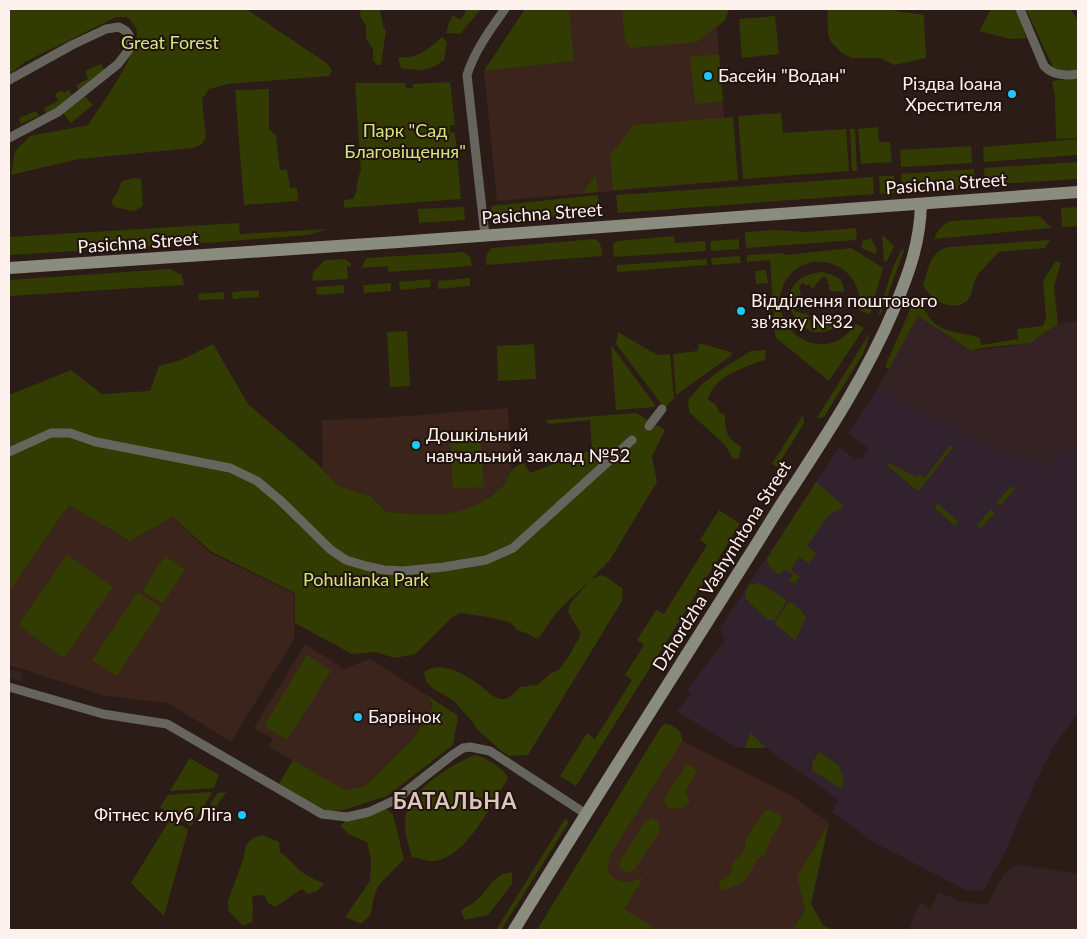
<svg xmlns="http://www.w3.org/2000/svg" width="1087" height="939" font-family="Lato,sans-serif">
<rect width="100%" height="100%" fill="#2c1c17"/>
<polygon fill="#31222d" points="878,388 904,406 933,418 1061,451 1078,458 1078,712 1051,751 1037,779 1005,852 984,890 965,890 872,841 832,812 839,800 766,748 735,747 677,711 691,694 687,690 725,641 720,628 839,447 855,459 862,458 869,449 848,433"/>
<g fill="#352225">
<polygon points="918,316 971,351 1030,343 1058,324 1078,321 1078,458 1061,451 1049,466 986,446 933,418 904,406 878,388"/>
<polygon points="9,669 23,673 21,681 9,678"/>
<polygon points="1021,865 1078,874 1078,930 909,930 920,902 931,909 939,892 963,902 988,905 1003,875 1012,868"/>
</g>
<g fill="#3a241c">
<polygon points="525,9 729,9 725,20 717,27 729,181 497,201 484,71"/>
<polygon points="508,408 511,470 504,486 486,499 466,510 439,516 387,512 370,496 339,486 323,469 322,420 380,418"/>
<polygon points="69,505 130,541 173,517 209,552 294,594 294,639 231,742 168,703 106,696 9,665 9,592"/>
<polygon points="305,644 344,669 370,659 427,695 433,706 414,738 365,786 345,790 269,747 273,739 254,728"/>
<polygon points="679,739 792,796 829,823 797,876 805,910 793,930 562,930"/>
</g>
<g fill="#323b01">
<path d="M9,9H246L325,62L332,70L329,76L228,84L209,89L202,99L206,136L202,144L193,148L79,159L11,175L15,151L30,136L88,125C101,105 137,56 137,33C137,27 131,21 127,17H116L25,62L9,75Z"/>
<polygon points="361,9 380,9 383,26 386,31 381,65 377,65 373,60 373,49 366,39 366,26 360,16"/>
<polygon points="466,9 481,9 460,34 446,33 449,23 453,15 460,20 465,13"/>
<polygon points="525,9 569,9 574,61 484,71"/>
<polygon points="622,9 729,9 725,20 697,42 631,48 625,42"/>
<polygon points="827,9 882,9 924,15 926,58 894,65 881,58 852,58 842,53 830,41 828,32"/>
<polygon points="991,9 1017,9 1026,38 1011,39 979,31"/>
<polygon points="1026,9 1070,9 1078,20 1078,70 1058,70 1053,67"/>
<polygon points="775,16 779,54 742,58 739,19"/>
<path d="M442,37L447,42L444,60C428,72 420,71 401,68L398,57C417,60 428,49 442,37Z"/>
<polygon points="719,54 723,101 695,104 690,57"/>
<polygon points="101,64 105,72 79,91 76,85 88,79 85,71"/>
<polygon points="1078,78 1078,138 1056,139 1055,98 1052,81"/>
<path d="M450,82L455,125H450V132L455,133L461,199L344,208V200L353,199C359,190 355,180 361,171L355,83H405L406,88H413V84Z"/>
<polygon points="269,89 269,129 276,135 280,170 287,170 290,188 297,188 298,201 244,205 235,90"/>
<polygon points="62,90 64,93 69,90 73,97 62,105 46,114 44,108 58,101 55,94"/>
<polygon points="84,95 93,105 71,123 63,113"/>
<polygon points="36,111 39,116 21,124 19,118"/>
<polygon points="781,113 783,133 846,129 849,171 743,179 738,116"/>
<polygon points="733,117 738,180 613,190 610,155 634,125"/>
<polygon points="878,127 879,142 890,142 892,162 861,164 858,129"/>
<polygon points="850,129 855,129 857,171 852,171"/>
<polygon points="1078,139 1078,155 984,162 983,147"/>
<polygon points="971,146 972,163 901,167 900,150"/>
<polygon points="1078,162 1078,179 985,185 984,168"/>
<polygon points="974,169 975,187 930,193 902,192 901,174"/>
<polygon points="596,174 598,192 583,193"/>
<polygon points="879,176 894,176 895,193 880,194"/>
<polygon points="873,177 874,194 618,213 616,195"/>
<polygon points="134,178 141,179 143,206 134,211 114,207 111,201 116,195 122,181"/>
<path d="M598,195L599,213L501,221C492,220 492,214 491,206Z"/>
<polygon points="464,207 465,220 419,223 418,209"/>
<polygon points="1078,207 1078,226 1062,227 1061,208"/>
<path d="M1036,216L1041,217L1051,228L934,239C938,229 942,225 951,221Z"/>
<polygon points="239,223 240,234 327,229 309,235 179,245 9,255 9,237"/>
<polygon points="856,228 857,234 856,240 746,248 745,232 774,230 807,232"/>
<polygon points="882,235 894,246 887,261 884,261"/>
<polygon points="674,236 675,243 705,241 706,251 614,257 613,245 617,241"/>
<polygon points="871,238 877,251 875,254 862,248 862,245 863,241"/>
<path d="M594,239C602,241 601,249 602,256L486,265L487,254L492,248Z"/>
<polygon points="739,239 739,249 711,251 710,241"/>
<path d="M1050,240L1045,248L999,252C992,260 981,269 976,278C972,285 973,294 968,300C953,314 930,300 923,285C929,268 929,252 949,247Z"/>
<path d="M851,248L883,268L870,314L860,311C865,259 801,244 783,286C769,320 805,357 839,340C846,336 851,330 856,324L864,328L829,381L775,337L770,260L747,262V255L783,253L784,255Z"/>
<polygon points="902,249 904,250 881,313 878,316 893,267"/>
<polygon points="464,252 470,257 472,266 388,272 388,266 362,268 366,258"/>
<polygon points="740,256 741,263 712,265 711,258"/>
<polygon points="345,259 351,263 351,266 347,267 348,279 312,281 313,272 325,260"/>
<polygon points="707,259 707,265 617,272 617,265"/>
<path d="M1055,262H1061L1054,287L1058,324L1030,343L982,348L971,351L918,316L889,369L885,367L912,305L915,302C925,305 927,317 934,323C948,334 964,332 980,338L981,345L1018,339L1017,329L1043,326L1046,318L1043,281Z"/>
<polygon points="170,269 182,275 184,285 9,296 9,280"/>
<polygon points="766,270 768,283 756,284 755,271"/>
<path d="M822,272C835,275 844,278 844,292L831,291L828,288L830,286L827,282L828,281L824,276L815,285V287L811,288L810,284L805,286L804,283L799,286L801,296L804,297L802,301H799L798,305L795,304L794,311L805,314L806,312L809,316L808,318L811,321L810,323L814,327L822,319L821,317L826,315L827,319L831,318L833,320L838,318L837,326C798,355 761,277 822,272Z"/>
<polygon points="470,278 470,286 438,289 438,281"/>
<polygon points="430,279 431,287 400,290 399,282"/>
<polygon points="391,283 391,291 364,293 363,285"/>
<polygon points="344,285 344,293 317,295 316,287"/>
<polygon points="259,290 259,297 233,299 232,292"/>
<polygon points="224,292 224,299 199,300 198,294"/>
<polygon points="407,331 410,386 390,387 387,332"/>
<polygon points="871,331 863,354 824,417 817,418"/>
<polygon points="618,332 657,355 670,354 674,398 666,407 663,406 616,344"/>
<polygon points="699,343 731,352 732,355 676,395 673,354 698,351"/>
<path d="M213,344L248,404L313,460L339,486L370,496L387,512C433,515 463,521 501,488C507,483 507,476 511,471C514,467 520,464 523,462L530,473L592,450L590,420L549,424L546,420L636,413L665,430L652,457L657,482L610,560L591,579L602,575L608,578L623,589L622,601L528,755L509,756L500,750L477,729L471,720L454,701L432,688L426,681L424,672C441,659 467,675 481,686C488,692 495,700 505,699C512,697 515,692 520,687L537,685L551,673L559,670L569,656L581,634L568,612L570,604L590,580L556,613L538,639L526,633L517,630L514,626L509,622L488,617L460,613L452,617L415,654L395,658L375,652L352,654L295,623V593L210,551L173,517L130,541L69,505L9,592V395L71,370L102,394L150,391L159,366L181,360Z"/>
<polygon points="534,344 536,379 498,381 497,346"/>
<polygon points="611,345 655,405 655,407 616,410"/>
<path d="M766,350L765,360C745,367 713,376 708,400L716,405L719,412L725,415C725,432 726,436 741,447L739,458L733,459L725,445L689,412L688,400L702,384L722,369L751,351Z"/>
<polygon points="803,415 804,423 777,467 772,464"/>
<polygon points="480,432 484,487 453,489 450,434"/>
<polygon points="950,445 953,447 920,490 915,489 886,464 887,462 916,477 918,474 924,479"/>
<path d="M816,482L844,506L828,516L807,546L816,553L809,563L799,557L791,570L800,577L794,584L789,581L793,575L785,569L780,575C774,571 767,567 767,559Z"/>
<polygon points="1011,486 1015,489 1001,505 996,503"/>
<polygon points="936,502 958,521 957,524 954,525 936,509 935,505"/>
<polygon points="991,509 994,512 994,514 981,528 977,525"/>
<polygon points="719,510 740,524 576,786 560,776 587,733 595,739 632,680 625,675 644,645 637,640 656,610 664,614 707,545 700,540"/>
<polygon points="67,555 113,587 64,658 18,625"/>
<polygon points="165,556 185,569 163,604 142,591"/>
<polygon points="760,583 787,600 775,620 768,620 745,598 748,585"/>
<polygon points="138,592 162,608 117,676 92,660"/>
<polygon points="789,601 801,610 806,618 795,640 774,623"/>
<polygon points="307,655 331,671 287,740 264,726"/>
<polygon points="427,695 458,716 453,745 387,796 347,809 334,811 321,809 279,784 293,760 345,790 365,786 414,738 433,706"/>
<path d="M665,724C674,725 683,731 682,741L612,852C599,877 621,889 644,877L624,909L653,927L651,930H537L661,727Z"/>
<polygon points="750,732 766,748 745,748"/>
<polygon points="819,752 839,765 844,783 842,787 840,788 812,770 812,763"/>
<path d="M474,755C485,756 504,769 508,778L504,785C488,810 466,856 435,861C428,862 419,858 412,857C408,843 403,829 406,815C412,787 451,766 474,755Z"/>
<polygon points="190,758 219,775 214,788 170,791"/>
<polygon points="686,765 691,765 697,771 685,793 689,798 690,802 682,808 672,809 666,805 664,799"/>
<polygon points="210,792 212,793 191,826 160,807 168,795"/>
<polygon points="226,792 215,808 210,804 218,793"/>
<polygon points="380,802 393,815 404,859 378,886 373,900 371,914 361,924 345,917 370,881 371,861 367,842 350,835 340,826 347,819"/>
<path d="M766,810H770L781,816L782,822L770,841L764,856L757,859C746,882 744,885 719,890C718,880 724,878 731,874C731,863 734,859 743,854L747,836Z"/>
<polygon points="171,818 188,830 164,916 131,883"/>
<path d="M652,818L659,822L660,831L634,870C629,874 624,873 620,868V861L645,822Z"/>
<polygon points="565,819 569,822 501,930 496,930"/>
<polygon points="829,823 811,904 823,925 832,930 793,930 805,910 797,876"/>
<path d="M262,835L279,842L280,852C289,858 294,866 302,872C308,877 317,880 324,884L317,891L308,894L302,889L275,907L267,902L265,895L252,896L253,907L252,922L243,926L228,910V901L243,860L246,845L253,838Z"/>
<path d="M512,872V884L488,915L465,920L461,912C465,906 468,907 473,903C485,895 489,882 501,875C504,873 508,873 512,872Z"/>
</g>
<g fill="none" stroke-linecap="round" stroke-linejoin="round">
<g stroke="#65655d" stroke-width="9">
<path d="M1020,9L1044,66C1053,76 1066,76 1078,74"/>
<polyline points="9,80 72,45 106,29 119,27 126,31 129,35 131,42 128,51 118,64 58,112 9,138"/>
<path d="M485,236L467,75C475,50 490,30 505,9"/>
<polyline points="649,426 662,409"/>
<polyline points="9,452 51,433 70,433 96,442 230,468 257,481 281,501 331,550 346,560 366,566 384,570 402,571 444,567 486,560 513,548 632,440"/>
<polyline points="9,687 103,714 167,724 322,814 347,817 369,812 395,800 451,756 463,748 470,747 490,751 586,814"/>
</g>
<g stroke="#8b8c80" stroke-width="12">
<polyline points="9,268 398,242 1078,192"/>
<path d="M514,930C590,806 669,683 747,559C762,536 776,511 792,488C830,430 867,373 894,309C909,273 920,243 921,204"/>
</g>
</g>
<g fill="#1bc9fc" stroke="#22130e" stroke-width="2">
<circle cx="708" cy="76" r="5"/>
<circle cx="1012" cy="94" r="5"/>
<circle cx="741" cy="311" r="5"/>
<circle cx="416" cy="445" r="5"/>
<circle cx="358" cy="717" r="5"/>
<circle cx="242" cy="815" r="5"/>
</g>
<g text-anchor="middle" stroke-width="4" stroke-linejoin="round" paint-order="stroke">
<g font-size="18" fill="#d1e77e" stroke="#22130e">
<text x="170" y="49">Great Forest</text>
<text x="405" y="137">Парк "Сад<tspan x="405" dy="21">Благовіщення"</tspan></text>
<text x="366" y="586">Pohulianka Park</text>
</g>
<g font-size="18" fill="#fdf2ee" stroke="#22130e" text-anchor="start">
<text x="718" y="82">Басейн "Водан"</text>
<text x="1002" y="90" text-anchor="end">Різдва Іоана<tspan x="1002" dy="21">Хрестителя</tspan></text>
<text x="751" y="307">Відділення поштового<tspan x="751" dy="21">зв'язку №32</tspan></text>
<text x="426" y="441">Дошкільний<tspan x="426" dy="21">навчальний заклад №52</tspan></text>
<text x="368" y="723">Барвінок</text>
<text x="232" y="821" text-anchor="end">Фітнес клуб Ліга</text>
</g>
<g font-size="18" fill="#fdf2ee" stroke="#22130e">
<text transform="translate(946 184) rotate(-4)" y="6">Pasichna Street</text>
<text transform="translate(542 214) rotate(-4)" y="6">Pasichna Street</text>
<text transform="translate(138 243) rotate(-4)" y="6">Pasichna Street</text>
<text transform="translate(722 566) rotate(-58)" y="6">Dzhordzha Vashynhtona Street</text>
</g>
<g font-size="22" font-weight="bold" letter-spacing="1" fill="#dcc7bf" stroke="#22130e">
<text x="455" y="809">БАТАЛЬНА</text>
</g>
</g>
<rect width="1087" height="939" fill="none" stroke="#fdf2ee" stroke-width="20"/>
</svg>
